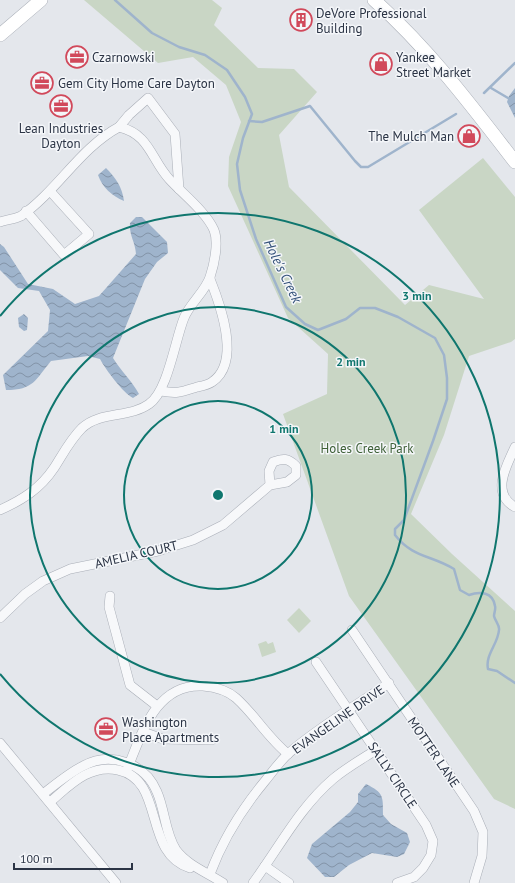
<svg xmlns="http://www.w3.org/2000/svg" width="515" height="883" font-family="'PT Sans',sans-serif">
<defs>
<pattern id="water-waves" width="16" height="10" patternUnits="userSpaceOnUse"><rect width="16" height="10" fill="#9fb4cc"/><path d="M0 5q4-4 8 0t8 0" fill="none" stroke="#8293a7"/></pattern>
</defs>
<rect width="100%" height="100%" fill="#e4e7ec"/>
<g fill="#c9d6c5">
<polygon points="84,0 212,0 222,8 214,25 258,68 294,69 317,92 279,135 289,187 405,305 429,285 484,299 419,210 483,158 515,197 515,339 511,342 469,356 444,435 411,514 452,554 515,611 515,809 494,799 349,596 283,414 327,394 328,354 288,318 228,186 229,157 241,122 226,85 193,57 158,63"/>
<polygon points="299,608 311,621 299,633 287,620"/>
<polygon points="266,641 268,644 273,642 276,652 262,657 258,644"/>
</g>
<g fill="url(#water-waves)">
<polygon points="515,88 515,118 507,102 509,96"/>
<path d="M106,168C116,178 122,187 124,201C112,196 102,187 98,175Z"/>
<path d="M136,217H142L167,242L168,253L157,262L145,279L113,358C121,371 132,381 139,394L133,398C123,393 106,370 100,359L88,356L51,361C35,380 34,390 6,390L3,375L48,331L50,310L39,291L18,288L0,270V244L4,247L28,284L53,289L75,304L99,296L136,254C135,241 129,236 130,223Z"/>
<polygon points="24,314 28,318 27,330 24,331 19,327 18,318"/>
<path d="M366,784C384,793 383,796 383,815L391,824L407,833L410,842L404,854L397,857L372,853L349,865L334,877H325L307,858L312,844L350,812L358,802V794Z"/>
</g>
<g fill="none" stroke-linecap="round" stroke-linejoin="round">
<g stroke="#9fb4cc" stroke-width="2.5">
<path d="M115,0L152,33L179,47L205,55L227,70L245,97L252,114L243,138L237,164L240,190L256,239L286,307L305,324L318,330L346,319L360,308H375L398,317L435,338L444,355L447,378V399L433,441L404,520L395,529V535C413,558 431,555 454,569L460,590L469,595C480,591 493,592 495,606C496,609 494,613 494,616C495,621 500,625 499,630C498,644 485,655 488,669L497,671L515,683"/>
<polyline points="491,88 508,98"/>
<polyline points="484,93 515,63"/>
<polyline points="249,121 262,122 310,106 355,161 361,167 368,167 456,114"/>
</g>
<g stroke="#a9aeb7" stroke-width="10">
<g id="street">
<polyline points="119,127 129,115 148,98 175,134 179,189"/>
<polyline points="26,211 64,255 89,234 50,191"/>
<path d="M0,222C6,220 15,219 21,216C57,191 80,148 119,127C150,134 151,160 170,180C183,194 206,212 214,230C219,243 214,265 210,277C205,292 190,303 184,318C175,340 168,391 149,404C130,418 100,411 82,428C70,440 63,454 54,468C40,489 22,500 0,510"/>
<path d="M161,391C178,394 181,392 197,387C202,386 208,385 212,382C242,362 220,304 210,279"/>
<path d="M515,447C507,465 490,493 515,507"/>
<polyline points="110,596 109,607 130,685 157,706"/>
<path d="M0,618L25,594L43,581L70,569L158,551L193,540L223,525L270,485L287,482L296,475V466C288,458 283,458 273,462L269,471L270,485"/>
<polyline points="352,630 474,811 483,832 482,856 474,883"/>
<polyline points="316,662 426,825 433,841 431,855 423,868 414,877 397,883"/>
<polyline points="143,732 163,739 212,740"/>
<polyline points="0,743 116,883"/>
<path d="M126,772C141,737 154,683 203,686C214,687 227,690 236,698C255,715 268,738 288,754"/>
<path d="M43,794C56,784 69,773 83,766C111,751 145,763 157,792C165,810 165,833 176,850C187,865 208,873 223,883"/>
<path d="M50,802C70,785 89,764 118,770C166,780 142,853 190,868"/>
<polyline points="265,866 289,883"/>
<path d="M210,874C223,839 241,810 265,781C273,771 280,761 289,753C317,728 357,705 389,683"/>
<path d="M253,883C279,848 299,808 333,779C346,768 362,759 376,750"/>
</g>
</g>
<g stroke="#a9aeb7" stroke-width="14">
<g id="secondary">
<path d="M374,0C428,48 471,105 515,162"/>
<polyline points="0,35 41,0"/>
</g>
</g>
<use href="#street" stroke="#f7f8fa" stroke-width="9"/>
<use href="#secondary" stroke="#fff" stroke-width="13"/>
</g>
<g fill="none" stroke="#0f766e" stroke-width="2">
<circle cx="218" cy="495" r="94"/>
<circle cx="218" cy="495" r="188"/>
<path d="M0 316A282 282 0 1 1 0 674"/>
</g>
<defs>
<g id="building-ring" transform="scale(1.15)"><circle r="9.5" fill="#f4f6f9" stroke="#d1495b" stroke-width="1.5"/><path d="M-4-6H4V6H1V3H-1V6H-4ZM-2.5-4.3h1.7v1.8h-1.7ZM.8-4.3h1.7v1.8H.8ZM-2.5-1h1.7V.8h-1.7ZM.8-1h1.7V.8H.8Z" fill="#d1495b"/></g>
<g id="office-ring" transform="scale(1.15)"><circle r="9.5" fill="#f4f6f9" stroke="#d1495b" stroke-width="1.5"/><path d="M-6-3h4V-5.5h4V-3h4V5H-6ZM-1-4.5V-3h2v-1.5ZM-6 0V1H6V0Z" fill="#d1495b"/></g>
<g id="shop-ring" transform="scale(1.15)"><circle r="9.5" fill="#f4f6f9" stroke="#d1495b" stroke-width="1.5"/><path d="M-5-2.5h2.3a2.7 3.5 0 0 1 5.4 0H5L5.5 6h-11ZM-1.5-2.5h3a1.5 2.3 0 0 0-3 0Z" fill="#d1495b"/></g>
</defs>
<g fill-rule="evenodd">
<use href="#building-ring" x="301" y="20"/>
<use href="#office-ring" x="77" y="57"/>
<use href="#shop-ring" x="381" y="64"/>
<use href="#office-ring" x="42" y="83"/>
<use href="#office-ring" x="61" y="106"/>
<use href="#shop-ring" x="469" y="136"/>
<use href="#office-ring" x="106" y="729"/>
</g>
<g text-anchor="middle" stroke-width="3" stroke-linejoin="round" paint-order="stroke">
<g font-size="13" fill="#2b3445" stroke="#f4f6f9" text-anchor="start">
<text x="316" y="18">DeVore Professional<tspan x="316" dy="15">Building</tspan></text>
<text x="92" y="62">Czarnowski</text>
<text x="396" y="62">Yankee<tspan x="396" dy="15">Street Market</tspan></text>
<text x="58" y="88">Gem City Home Care Dayton</text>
<text x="61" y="133" text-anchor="middle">Lean Industries<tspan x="61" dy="15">Dayton</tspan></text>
<text x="454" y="141" text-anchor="end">The Mulch Man</text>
<text x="122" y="727">Washington<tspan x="122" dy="15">Place Apartments</tspan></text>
</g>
<g font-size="13" fill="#3f6138" stroke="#f4f6f9">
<text x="367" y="453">Holes Creek Park</text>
</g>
<g font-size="13" fill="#2b3445" stroke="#f4f6f9">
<text transform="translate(136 554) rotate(-13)" y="5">AMELIA COURT</text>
<text transform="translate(338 719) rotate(-35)" y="5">EVANGELINE DRIVE</text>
<text transform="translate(434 752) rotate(56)" y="5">MOTTER LANE</text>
<text transform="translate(393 775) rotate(56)" y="5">SALLY CIRCLE</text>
</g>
<g font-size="14" font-style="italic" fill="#34527a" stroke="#f4f6f9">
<text transform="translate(283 271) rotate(64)" y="5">Hole's Creek</text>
</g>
</g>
<circle cx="218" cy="495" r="6" fill="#0f766e" stroke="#f4f6f9" stroke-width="2"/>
<g font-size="12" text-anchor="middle" font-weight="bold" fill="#0f766e" stroke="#f4f6f9" stroke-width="3" stroke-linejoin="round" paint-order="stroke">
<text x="417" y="300">3 min</text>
<text x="351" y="366">2 min</text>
<text x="284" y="433">1 min</text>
</g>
<path d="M14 863v6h118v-6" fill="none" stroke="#2b3445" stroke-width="2"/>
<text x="20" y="863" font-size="12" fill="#2b3445" stroke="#f4f6f9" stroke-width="3" paint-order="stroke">100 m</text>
</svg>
